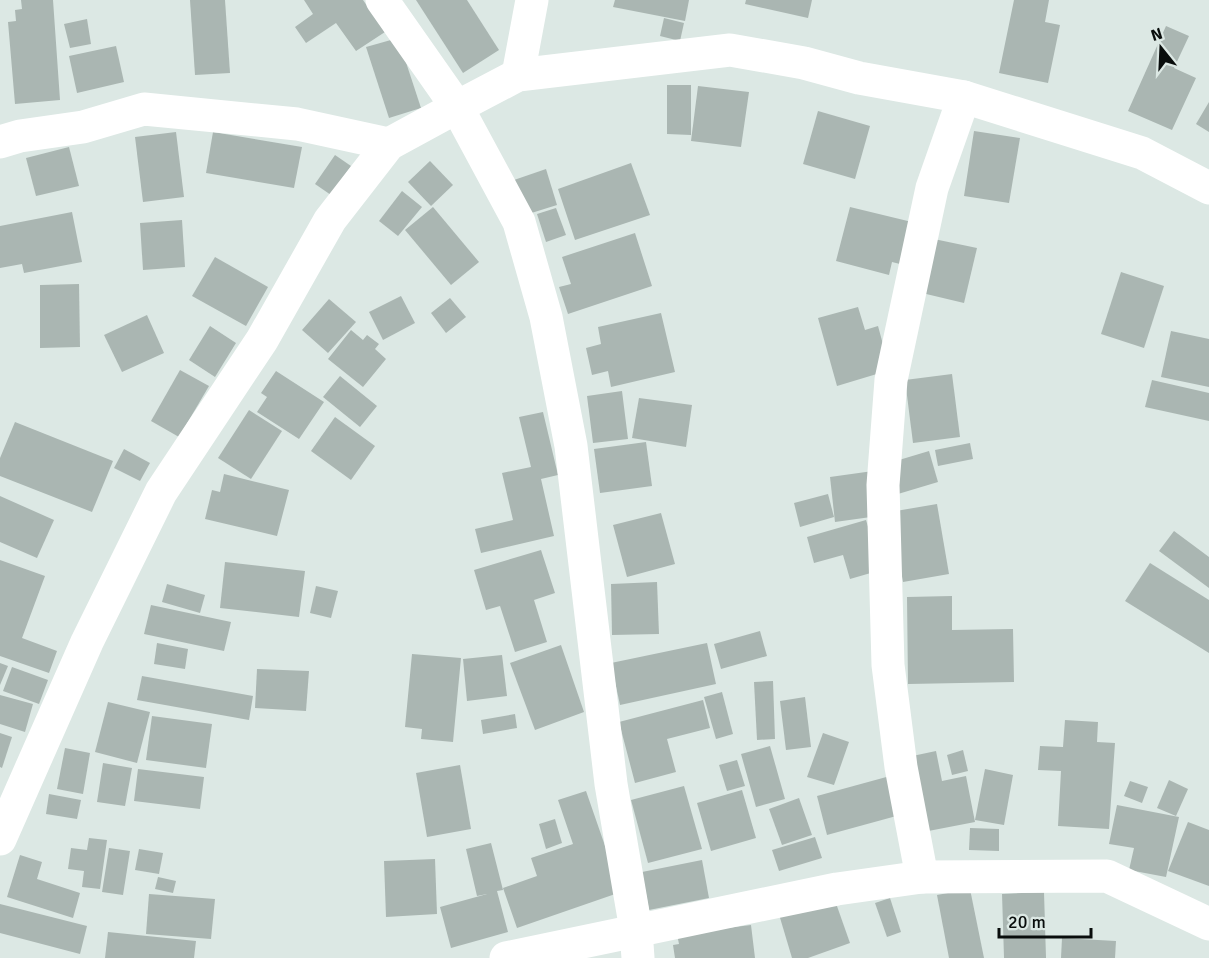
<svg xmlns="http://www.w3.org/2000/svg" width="1209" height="958" font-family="Signika,sans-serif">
<rect width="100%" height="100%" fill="#dce8e4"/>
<g fill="#aab6b2">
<polygon points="21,0 53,0 60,100 15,104 8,22 16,21 15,10 22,9"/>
<polygon points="190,0 225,0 230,73 195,75"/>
<polygon points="304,0 363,0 385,32 356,51 336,23 306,43 295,27 313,14"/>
<polygon points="416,0 467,0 499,50 463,73"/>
<polygon points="615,0 689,0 685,21 613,7"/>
<polygon points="746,0 812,0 808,18 745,4"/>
<polygon points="1014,0 1049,0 1045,22 1060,25 1048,83 999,73"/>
<polygon points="664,18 684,23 680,41 660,36"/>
<polygon points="87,19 91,44 70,48 64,24"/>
<polygon points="1166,26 1189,36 1174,68 1196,78 1172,130 1128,111"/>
<polygon points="398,38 421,108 389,118 366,47"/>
<polygon points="116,46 124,82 77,93 69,56"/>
<polygon points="667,85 691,85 691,135 667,134"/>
<polygon points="698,86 749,92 741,147 691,141"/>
<polygon points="1209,102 1209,132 1196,124"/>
<polygon points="818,111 870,126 855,179 803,164"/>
<polygon points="974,131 1020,138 1009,203 964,196"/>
<polygon points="176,132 184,197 143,202 135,137"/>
<polygon points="213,132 302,147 294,188 206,173"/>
<polygon points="69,147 79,186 36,196 26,158"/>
<polygon points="335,155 351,166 331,195 315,184"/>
<polygon points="430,161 453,185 431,206 408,182"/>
<polygon points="631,163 650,215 575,240 558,189"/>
<polygon points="546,169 557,205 525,215 514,180"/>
<polygon points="402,191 422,207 398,236 379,221"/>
<polygon points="433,207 479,262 451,285 405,230"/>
<polygon points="850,207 916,223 904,265 892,262 889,275 836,261"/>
<polygon points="556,208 566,235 546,242 537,214"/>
<polygon points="72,212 82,262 24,273 22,264 0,268 0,226"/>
<polygon points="182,220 185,267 143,270 140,223"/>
<polygon points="635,233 652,286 568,314 559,287 571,284 562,257"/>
<polygon points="934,239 977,248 964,303 922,293"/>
<polygon points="215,257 268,287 246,326 192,296"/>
<polygon points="1121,272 1164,286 1144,348 1101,334"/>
<polygon points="79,284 80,347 40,348 40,285"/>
<polygon points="401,296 415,323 383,340 369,312"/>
<polygon points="450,298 466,317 446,333 431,313"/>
<polygon points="329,299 356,322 328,353 302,330"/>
<polygon points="858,307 865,330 878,326 890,370 837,386 818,318"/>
<polygon points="661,313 675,372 611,387 608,371 592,375 586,348 601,344 598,327"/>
<polygon points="147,315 164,353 122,372 104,335"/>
<polygon points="210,326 236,343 215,377 189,360"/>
<polygon points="351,330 363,340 367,335 379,344 375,349 386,359 363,387 328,359"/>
<polygon points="1171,331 1209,339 1209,387 1161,377"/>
<polygon points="180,370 209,386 179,437 151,421"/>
<polygon points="276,371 324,402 299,439 257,412 267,397 261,393"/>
<polygon points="952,374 960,437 913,443 905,380"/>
<polygon points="340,376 377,406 360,427 323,397"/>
<polygon points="1152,380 1209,393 1209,421 1145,407"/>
<polygon points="622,391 628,439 593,443 587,396"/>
<polygon points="639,398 692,405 686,447 632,438"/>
<polygon points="249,410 282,431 251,479 218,458"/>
<polygon points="543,412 558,475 541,479 554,536 481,553 475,529 513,520 502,473 531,467 519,417"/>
<polygon points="335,417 375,446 351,480 311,451"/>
<polygon points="15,422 113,461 92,512 0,476 0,458"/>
<polygon points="646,442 652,486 600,493 594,449"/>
<polygon points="970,443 973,459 938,466 935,450"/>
<polygon points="124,449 150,463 140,481 114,468"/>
<polygon points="929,451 938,482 898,494 889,463"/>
<polygon points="873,471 878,516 835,522 830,477"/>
<polygon points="224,474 289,490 277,536 205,519 212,490 220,492"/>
<polygon points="828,494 834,517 800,527 794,503"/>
<polygon points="0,496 54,520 37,558 0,542"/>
<polygon points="937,504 949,574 903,582 890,512"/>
<polygon points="661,513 675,564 627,577 613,525"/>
<polygon points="866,520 881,570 850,579 843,555 814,563 807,537"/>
<polygon points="1174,531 1209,557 1209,588 1159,551"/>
<polygon points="541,550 555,593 534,600 547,642 515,652 500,606 486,610 474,570"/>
<polygon points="0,560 45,576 22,638 57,651 49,673 0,656"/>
<polygon points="225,562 305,571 299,617 220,608"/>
<polygon points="1150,563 1209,600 1209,653 1125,601"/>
<polygon points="657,582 659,634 612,635 611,584"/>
<polygon points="167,584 205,595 200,613 162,602"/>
<polygon points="316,586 338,591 331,618 310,613"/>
<polygon points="952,596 952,630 1013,629 1014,682 908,684 907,597"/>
<polygon points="151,605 231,622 224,651 144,634"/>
<polygon points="760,631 767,656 721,669 714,644"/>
<polygon points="157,643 188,649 185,669 154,664"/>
<polygon points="707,643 716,684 620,705 611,663"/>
<polygon points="561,645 584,712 535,730 510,663"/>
<polygon points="412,654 461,658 453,742 421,739 422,729 405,727"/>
<polygon points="502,655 507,696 467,701 463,659"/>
<polygon points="0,663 8,666 0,685"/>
<polygon points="12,667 48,680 39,704 3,691"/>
<polygon points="257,669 309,671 306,711 255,708"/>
<polygon points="142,676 253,696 249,720 137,700"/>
<polygon points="773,681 775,739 757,740 754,682"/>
<polygon points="722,692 733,734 716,739 704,697"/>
<polygon points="0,695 33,704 25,732 0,724"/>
<polygon points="805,697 811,747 786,750 780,701"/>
<polygon points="703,700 710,728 667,739 676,772 635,783 619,722"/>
<polygon points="108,702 150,712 137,763 95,752"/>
<polygon points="515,714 517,728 483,734 481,720"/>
<polygon points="152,716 212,724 206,768 146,760"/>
<polygon points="1065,720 1098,722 1097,742 1115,743 1109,829 1058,826 1061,771 1038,770 1040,746 1063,747"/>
<polygon points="0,733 12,737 2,768 0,767"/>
<polygon points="823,733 849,742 834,785 807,777"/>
<polygon points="770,746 785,799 756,807 741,754"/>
<polygon points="65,748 90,753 83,794 57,789"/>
<polygon points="963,750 968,771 952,775 947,755"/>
<polygon points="936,751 942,781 966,776 975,822 918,833 903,758"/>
<polygon points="737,760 745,786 727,791 719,765"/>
<polygon points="103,763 132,768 125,806 97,802"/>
<polygon points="460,765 471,829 427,837 416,773"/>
<polygon points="138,769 204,777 200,809 134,801"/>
<polygon points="985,769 1013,775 1004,825 975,820"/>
<polygon points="890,776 900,815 827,835 817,796"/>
<polygon points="1169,780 1188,789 1176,816 1157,808"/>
<polygon points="1130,781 1148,787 1142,803 1124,796"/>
<polygon points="684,786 702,849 648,863 631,800"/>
<polygon points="742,790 756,838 711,851 697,803"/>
<polygon points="586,791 621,892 517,928 503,888 537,876 531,858 573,844 558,800"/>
<polygon points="49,794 81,800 77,819 46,814"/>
<polygon points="799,798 812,835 782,845 769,809"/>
<polygon points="1117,805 1179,817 1166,877 1129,870 1134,848 1109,844"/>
<polygon points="555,819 562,843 546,849 539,824"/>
<polygon points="1188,822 1209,830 1209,886 1168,871"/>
<polygon points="970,828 999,829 999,851 969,850"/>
<polygon points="815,837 822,858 779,871 772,850"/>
<polygon points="89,838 107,840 100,889 82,887 84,871 68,869 71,848 87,850"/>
<polygon points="491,843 503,890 497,891 508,932 451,948 440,907 487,894 477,896 466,849"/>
<polygon points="109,848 130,851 123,895 102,892"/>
<polygon points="139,849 163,853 159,874 135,870"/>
<polygon points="20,855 42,862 37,879 80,893 73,918 7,897"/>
<polygon points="435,859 437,914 386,917 384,861"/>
<polygon points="702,860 709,898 649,910 642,872"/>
<polygon points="158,877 176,881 173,893 155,889"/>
<polygon points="970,889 984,958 949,958 937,895"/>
<polygon points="832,892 850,943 808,958 792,958 778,911"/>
<polygon points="1044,892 1046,958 1004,958 1002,894"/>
<polygon points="149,894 215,899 211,939 146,934"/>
<polygon points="890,898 901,932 887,937 875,903"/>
<polygon points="0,904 87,926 80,954 0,933"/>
<polygon points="751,925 755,958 675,958 673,945 679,944 677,934"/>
<polygon points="108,932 196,941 194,958 105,958"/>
<polygon points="1062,938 1116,941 1115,958 1061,958"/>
</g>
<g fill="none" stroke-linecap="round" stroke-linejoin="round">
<g stroke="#fff" stroke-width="33">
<polyline points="382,0 457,107 519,222 546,317 571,446 611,784 636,930 638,958"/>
<polyline points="518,75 532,0"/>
<polyline points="0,142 20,136 83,127 144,109 297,124 389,144"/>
<polyline points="0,839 87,642 161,492 262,340 330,220 389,144 457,107 518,75 730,50 804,63 859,78 964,97 1142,153 1209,188"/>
<polyline points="922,877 901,767 888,665 883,485 891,380 932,188 964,97"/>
<polyline points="506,958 837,889 922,877 1107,876 1209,924"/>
</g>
</g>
<g transform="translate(1161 48) rotate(342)" stroke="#dce8e4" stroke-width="4.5" paint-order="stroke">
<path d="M0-4.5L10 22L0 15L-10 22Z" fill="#090d0c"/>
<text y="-9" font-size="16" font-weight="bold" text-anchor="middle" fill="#090d0c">N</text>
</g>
<path d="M999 928v9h92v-9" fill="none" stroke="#090d0c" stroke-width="3"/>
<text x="1008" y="928" font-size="18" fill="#090d0c" stroke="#dce8e4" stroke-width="4.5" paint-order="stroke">20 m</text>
</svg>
